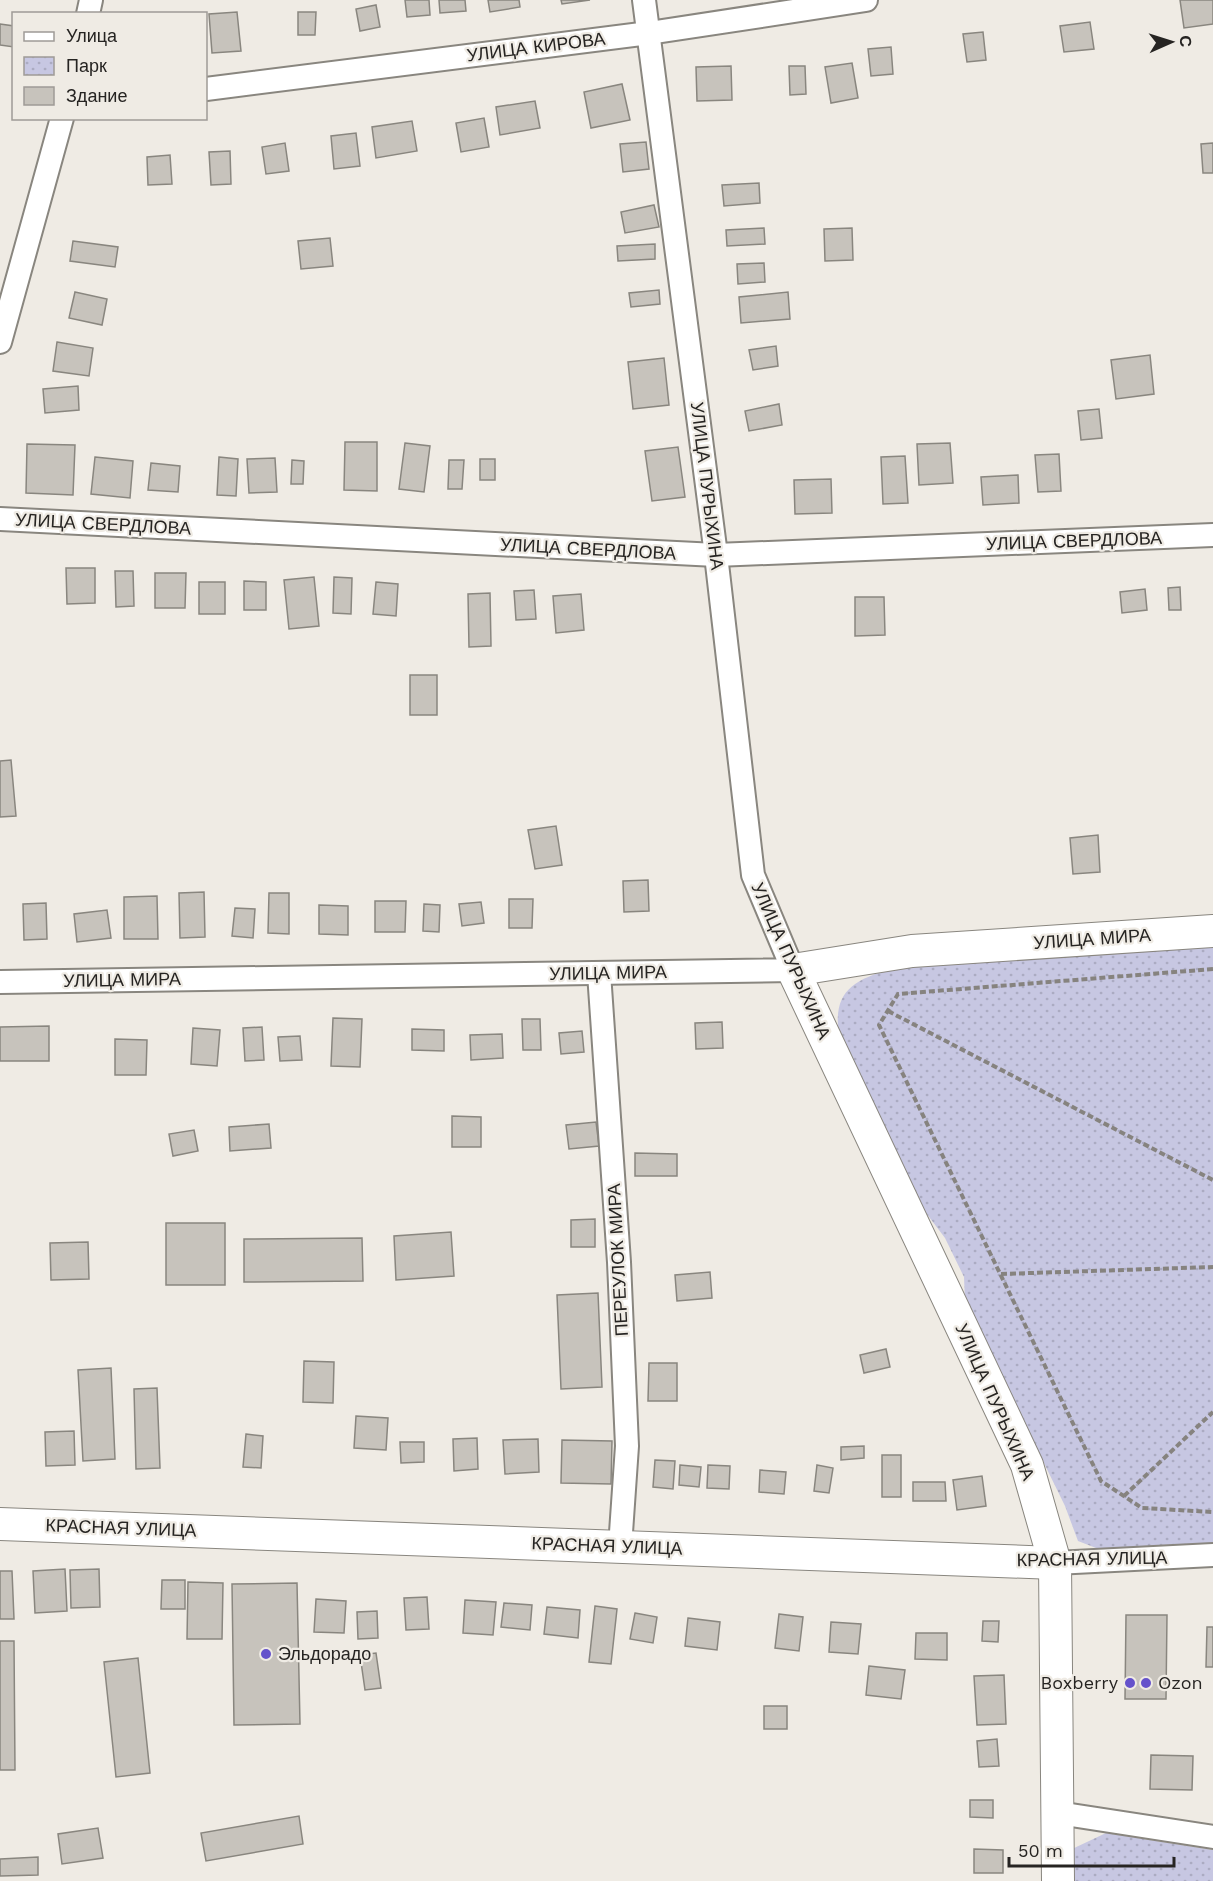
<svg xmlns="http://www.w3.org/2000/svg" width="1213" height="1881" font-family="'Work Sans',sans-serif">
<defs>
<pattern id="park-dots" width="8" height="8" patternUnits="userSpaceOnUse" patternTransform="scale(1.5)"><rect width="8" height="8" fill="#c7c7e2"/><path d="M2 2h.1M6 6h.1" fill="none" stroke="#ababc2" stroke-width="1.8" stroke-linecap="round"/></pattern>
</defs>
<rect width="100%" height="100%" fill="#efebe4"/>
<g fill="url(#park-dots)">
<path d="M1213,940V1546L1109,1553L1078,1541L1065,1506L965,1302L964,1277L945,1238L920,1205L841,1045C830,996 847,981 892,969Z"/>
<polygon points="1106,1833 1213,1850 1213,1881 1070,1881 1070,1850"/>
</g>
<g fill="#c7c3bc" stroke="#89867f" stroke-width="1.5">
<polygon points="405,0 429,0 430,15 407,17"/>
<polygon points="439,0 465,0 466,11 440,13"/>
<polygon points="488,0 519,0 520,7 490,12"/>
<polygon points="561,0 590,0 562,4"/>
<polygon points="1180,0 1213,0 1213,24 1184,28"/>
<polygon points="376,5 380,27 360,31 356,9"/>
<polygon points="237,12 241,51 212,53 209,14"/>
<polygon points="298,12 316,12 315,35 298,35"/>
<polygon points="1090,22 1094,49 1064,52 1060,26"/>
<polygon points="0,24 14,26 14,47 0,45"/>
<polygon points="983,32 986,60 967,62 963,34"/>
<polygon points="891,47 893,74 871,76 868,49"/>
<polygon points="852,63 858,98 831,103 825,67"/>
<polygon points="731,66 732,100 697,101 696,67"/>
<polygon points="789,66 805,66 806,94 790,95"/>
<polygon points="622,84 630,120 591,128 584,92"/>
<polygon points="535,101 540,128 500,135 496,107"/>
<polygon points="484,118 489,147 461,152 456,123"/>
<polygon points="412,121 417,151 376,158 372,127"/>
<polygon points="356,133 360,166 334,169 331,136"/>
<polygon points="646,142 649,169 623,172 620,144"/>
<polygon points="285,143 289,171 266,174 262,147"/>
<polygon points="1213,143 1213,173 1203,173 1201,144"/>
<polygon points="230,151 231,184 211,185 209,152"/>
<polygon points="170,155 172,184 148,185 147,157"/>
<polygon points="759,183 760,203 724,206 722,185"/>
<polygon points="654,205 659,227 625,233 621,212"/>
<polygon points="764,228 765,244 727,246 726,230"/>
<polygon points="852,228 853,260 825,261 824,229"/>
<polygon points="330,238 333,266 301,269 298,241"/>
<polygon points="73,241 118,247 115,267 70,261"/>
<polygon points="655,244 655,259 618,261 617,246"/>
<polygon points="764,263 765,282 738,284 737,264"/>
<polygon points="659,290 660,304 631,307 629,293"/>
<polygon points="75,292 107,299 102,325 69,318"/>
<polygon points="788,292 790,319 741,323 739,297"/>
<polygon points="57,342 93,348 89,376 53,371"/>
<polygon points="776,346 778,366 753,370 749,350"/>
<polygon points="1150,355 1154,394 1116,399 1111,360"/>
<polygon points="664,358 669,405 633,409 628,362"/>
<polygon points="78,386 79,410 45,413 43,389"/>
<polygon points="779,404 782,425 749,431 745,411"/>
<polygon points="1099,409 1102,438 1081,440 1078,411"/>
<polygon points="345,442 377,442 377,491 344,490"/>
<polygon points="405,443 430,446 424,492 399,489"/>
<polygon points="950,443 953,483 919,485 917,444"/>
<polygon points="27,444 75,445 73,495 26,493"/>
<polygon points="678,447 685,497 652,501 645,451"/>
<polygon points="1059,454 1061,491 1038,492 1035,455"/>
<polygon points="905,456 908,503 883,504 881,457"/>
<polygon points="95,457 133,461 130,498 91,494"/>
<polygon points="219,457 238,459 236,496 217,495"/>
<polygon points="275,458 277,492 249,493 247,459"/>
<rect x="480" y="459" width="15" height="21"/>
<polygon points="292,460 304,461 303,484 291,484"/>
<polygon points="449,460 464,460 462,489 448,489"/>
<polygon points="151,463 180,466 178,492 148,490"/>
<polygon points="1018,475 1019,503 983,505 981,477"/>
<polygon points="831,479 832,513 795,514 794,480"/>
<polygon points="66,568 95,568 95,603 67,604"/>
<polygon points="115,571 133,571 134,606 116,607"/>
<polygon points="155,573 186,573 185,608 155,608"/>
<polygon points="314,577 319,626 289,629 284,580"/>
<polygon points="334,577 352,578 351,614 333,613"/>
<polygon points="244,581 266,582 266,610 244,610"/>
<rect x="199" y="582" width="26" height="32"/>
<polygon points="376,582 398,584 396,616 373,614"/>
<polygon points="1180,587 1181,610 1169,610 1168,588"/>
<polygon points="1145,589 1147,610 1122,613 1120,592"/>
<polygon points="534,590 536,619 516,620 514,591"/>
<polygon points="490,593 491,646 469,647 468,594"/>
<polygon points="581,594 584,630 556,633 553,596"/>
<polygon points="855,597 884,597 885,635 855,636"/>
<rect x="410" y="675" width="27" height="40"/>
<polygon points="11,760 16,816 0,817 0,761"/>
<polygon points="556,826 562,865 535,869 528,830"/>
<polygon points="1098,835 1100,872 1073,874 1070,838"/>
<polygon points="648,880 649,911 624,912 623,881"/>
<polygon points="204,892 205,937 180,938 179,893"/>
<polygon points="269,893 289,893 289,934 268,933"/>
<polygon points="157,896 158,939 124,939 124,897"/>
<polygon points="509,899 533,899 532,928 509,928"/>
<polygon points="375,901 406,901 405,932 375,932"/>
<polygon points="481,902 484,923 462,926 459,904"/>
<polygon points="46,903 47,939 24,940 23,904"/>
<polygon points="424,904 440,905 439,932 423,931"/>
<polygon points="319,905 348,906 348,935 319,934"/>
<polygon points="235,908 255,909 253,938 232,936"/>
<polygon points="107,910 111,938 77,942 74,914"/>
<polygon points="333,1018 362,1019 360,1067 331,1066"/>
<polygon points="522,1019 540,1019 541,1050 523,1050"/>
<polygon points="722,1022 723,1048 696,1049 695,1023"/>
<polygon points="49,1026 49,1061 0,1061 0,1027"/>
<polygon points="262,1027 264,1060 245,1061 243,1028"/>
<polygon points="193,1028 220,1030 217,1066 191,1064"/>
<polygon points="412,1029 444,1030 444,1051 412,1050"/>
<polygon points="582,1031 584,1052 561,1054 559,1033"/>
<polygon points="502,1034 503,1058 471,1060 470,1035"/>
<polygon points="300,1036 302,1060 280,1061 278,1037"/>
<polygon points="115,1039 147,1040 146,1075 115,1075"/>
<polygon points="452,1116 481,1117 481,1147 452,1147"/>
<polygon points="596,1122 599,1146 569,1149 566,1125"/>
<polygon points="269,1124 271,1148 230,1151 229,1127"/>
<polygon points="194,1130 198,1151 173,1156 169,1134"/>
<polygon points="635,1153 677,1154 677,1176 635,1176"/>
<polygon points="595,1219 595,1247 571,1247 571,1220"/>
<rect x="166" y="1223" width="59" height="62"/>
<polygon points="451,1232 454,1276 396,1280 394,1236"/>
<polygon points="362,1238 363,1281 244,1282 244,1239"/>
<polygon points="88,1242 89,1279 51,1280 50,1243"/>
<polygon points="710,1272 712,1298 677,1301 675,1275"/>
<polygon points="598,1293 602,1387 561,1389 557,1295"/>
<polygon points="886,1349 890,1367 864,1373 860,1355"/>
<polygon points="304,1361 334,1362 333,1403 303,1402"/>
<polygon points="649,1363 677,1363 677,1401 648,1401"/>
<polygon points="111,1368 115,1459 83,1461 78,1370"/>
<polygon points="157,1388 160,1468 136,1469 134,1389"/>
<polygon points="356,1416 388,1418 386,1450 354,1448"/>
<polygon points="74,1431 75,1465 46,1466 45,1432"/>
<polygon points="246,1434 263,1436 261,1468 243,1467"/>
<polygon points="477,1438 478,1469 454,1471 453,1439"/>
<polygon points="538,1439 539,1472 505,1474 503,1440"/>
<polygon points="562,1440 612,1441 611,1484 561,1483"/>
<polygon points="400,1442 424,1442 424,1462 401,1463"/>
<polygon points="864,1446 864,1458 841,1460 841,1447"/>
<rect x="882" y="1455" width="19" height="42"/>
<polygon points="655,1460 675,1461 673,1489 653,1487"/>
<polygon points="680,1465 701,1467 699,1487 679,1485"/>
<polygon points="708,1465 730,1466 729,1489 707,1488"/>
<polygon points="817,1465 833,1468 829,1493 814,1491"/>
<polygon points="760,1470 786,1472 784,1494 759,1492"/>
<polygon points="982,1476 986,1506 957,1510 953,1480"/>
<polygon points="913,1482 945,1482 946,1501 913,1501"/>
<polygon points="65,1569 67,1611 35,1613 33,1571"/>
<polygon points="99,1569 100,1607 71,1608 70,1570"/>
<polygon points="0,1571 12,1571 14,1619 0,1619"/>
<polygon points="162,1580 185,1580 185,1609 161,1609"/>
<polygon points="188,1582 223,1583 222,1639 187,1639"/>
<polygon points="297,1583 300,1724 234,1725 232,1584"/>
<polygon points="427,1597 429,1629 406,1630 404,1598"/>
<polygon points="316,1599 346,1601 344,1633 314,1632"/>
<polygon points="465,1600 496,1602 493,1635 463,1633"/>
<polygon points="504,1603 532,1605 530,1630 501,1627"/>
<polygon points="595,1606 617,1609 611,1664 589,1662"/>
<polygon points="547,1607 580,1610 578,1638 544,1634"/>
<polygon points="377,1611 378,1638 358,1639 357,1612"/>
<polygon points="635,1613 657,1617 653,1643 630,1639"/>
<polygon points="779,1614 803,1617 799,1651 775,1648"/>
<polygon points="1126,1615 1167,1615 1166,1699 1125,1699"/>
<polygon points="688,1618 720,1622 717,1650 685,1646"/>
<polygon points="983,1621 999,1621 998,1642 982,1641"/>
<polygon points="831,1622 861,1624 858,1654 829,1652"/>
<polygon points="1207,1627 1213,1627 1213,1667 1206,1667"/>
<polygon points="916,1633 947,1633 947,1660 915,1659"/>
<polygon points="0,1641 14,1641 15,1770 0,1770"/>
<polygon points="376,1653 381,1688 365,1690 360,1655"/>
<polygon points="138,1658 150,1773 116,1777 104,1662"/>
<polygon points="869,1666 905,1670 901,1699 866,1695"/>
<polygon points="1004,1675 1006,1724 977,1725 974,1676"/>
<rect x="764" y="1706" width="23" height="23"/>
<polygon points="997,1739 999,1766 979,1767 977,1741"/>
<polygon points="1151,1755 1193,1756 1192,1790 1150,1789"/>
<polygon points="970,1800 993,1800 993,1818 970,1817"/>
<polygon points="299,1816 303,1844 206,1861 201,1833"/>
<polygon points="98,1828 103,1858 62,1864 58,1834"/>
<polygon points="974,1849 1003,1850 1003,1873 974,1873"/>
<polygon points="38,1857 38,1875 0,1876 0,1859"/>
</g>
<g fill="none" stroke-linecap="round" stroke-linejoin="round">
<g stroke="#89867f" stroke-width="26">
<g id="street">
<polyline points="88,14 91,0"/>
<polyline points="206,89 649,33 866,0"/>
<polyline points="0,342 62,118"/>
<polyline points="0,519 716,555 1213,535"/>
<polyline points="599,973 619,1262 627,1446 620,1547"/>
<polyline points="0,982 793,970 753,875 716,555 644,0"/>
<polyline points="1055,1563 1213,1555"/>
<polyline points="1058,1813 1213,1837"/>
</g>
</g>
<g stroke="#89867f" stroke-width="34">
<g id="secondary">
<polyline points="0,1524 1055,1563"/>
<polyline points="1058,1881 1055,1563 1027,1465 793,970 912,951 1213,931"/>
</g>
</g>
<g stroke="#86837f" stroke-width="4" stroke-dasharray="6 3" stroke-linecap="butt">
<polyline points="1213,969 898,994 879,1025 1101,1481 1142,1508 1213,1512"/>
<polyline points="888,1011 1213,1180"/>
<polyline points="1001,1274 1213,1267"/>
<polyline points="1124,1496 1213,1412"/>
</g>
<use href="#street" stroke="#fff" stroke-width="22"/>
<use href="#secondary" stroke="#fff" stroke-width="32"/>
</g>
<g fill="#6552cb" stroke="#efebe4" stroke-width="2">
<circle cx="266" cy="1654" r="6"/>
<circle cx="1130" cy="1683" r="6"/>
<circle cx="1146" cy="1683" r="6"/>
</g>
<g text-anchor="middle" stroke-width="4.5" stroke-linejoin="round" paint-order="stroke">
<g font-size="18" fill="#262422" stroke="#efebe4">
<text transform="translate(536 47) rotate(-7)" y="6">УЛИЦА КИРОВА</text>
<text transform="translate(707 486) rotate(83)" y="6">УЛИЦА ПУРЫХИНА</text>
<text transform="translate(103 524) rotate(3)" y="6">УЛИЦА СВЕРДЛОВА</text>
<text transform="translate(1074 541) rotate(-2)" y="6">УЛИЦА СВЕРДЛОВА</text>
<text transform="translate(588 549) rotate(3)" y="6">УЛИЦА СВЕРДЛОВА</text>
<text transform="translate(1092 939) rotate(-4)" y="6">УЛИЦА МИРА</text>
<text transform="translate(791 961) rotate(66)" y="6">УЛИЦА ПУРЫХИНА</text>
<text transform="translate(608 973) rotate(-1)" y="6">УЛИЦА МИРА</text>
<text transform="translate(122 980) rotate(-1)" y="6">УЛИЦА МИРА</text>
<text transform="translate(618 1260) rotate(-93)" y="6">ПЕРЕУЛОК МИРА</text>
<text transform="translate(995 1402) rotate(66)" y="6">УЛИЦА ПУРЫХИНА</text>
<text transform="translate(121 1528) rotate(2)" y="6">КРАСНАЯ УЛИЦА</text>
<text transform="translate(607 1546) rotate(2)" y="6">КРАСНАЯ УЛИЦА</text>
<text transform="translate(1092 1559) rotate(-1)" y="6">КРАСНАЯ УЛИЦА</text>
</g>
<g font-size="18" fill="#262422" stroke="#efebe4" text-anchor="start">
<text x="278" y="1660">Эльдорадо</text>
<text x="1118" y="1689" text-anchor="end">Boxberry</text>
<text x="1158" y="1689">Ozon</text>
</g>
</g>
<rect x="12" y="12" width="195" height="108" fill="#efebe4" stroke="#9f9b96" stroke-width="1.5"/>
<rect x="24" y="32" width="30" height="9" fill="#ffffff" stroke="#9f9b96" stroke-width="1.5"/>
<text x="66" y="42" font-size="18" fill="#262422">Улица</text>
<rect x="24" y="57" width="30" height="18" fill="url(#park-dots)" stroke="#9f9b96" stroke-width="1.5"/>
<text x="66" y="72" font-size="18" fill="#262422">Парк</text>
<rect x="24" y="87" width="30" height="18" fill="#c7c3bc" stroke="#9f9b96" stroke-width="1.5"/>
<text x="66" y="102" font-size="18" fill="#262422">Здание</text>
<g transform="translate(1171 42) rotate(87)" stroke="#efebe4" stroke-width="4.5" paint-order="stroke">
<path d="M0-4.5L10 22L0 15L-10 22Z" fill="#262422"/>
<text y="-9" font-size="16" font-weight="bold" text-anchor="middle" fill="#262422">С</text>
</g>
<path d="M1009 1857v9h165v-9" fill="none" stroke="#262422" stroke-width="3"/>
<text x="1018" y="1857" font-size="18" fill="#262422" stroke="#efebe4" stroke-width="4.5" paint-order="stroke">50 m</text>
</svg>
